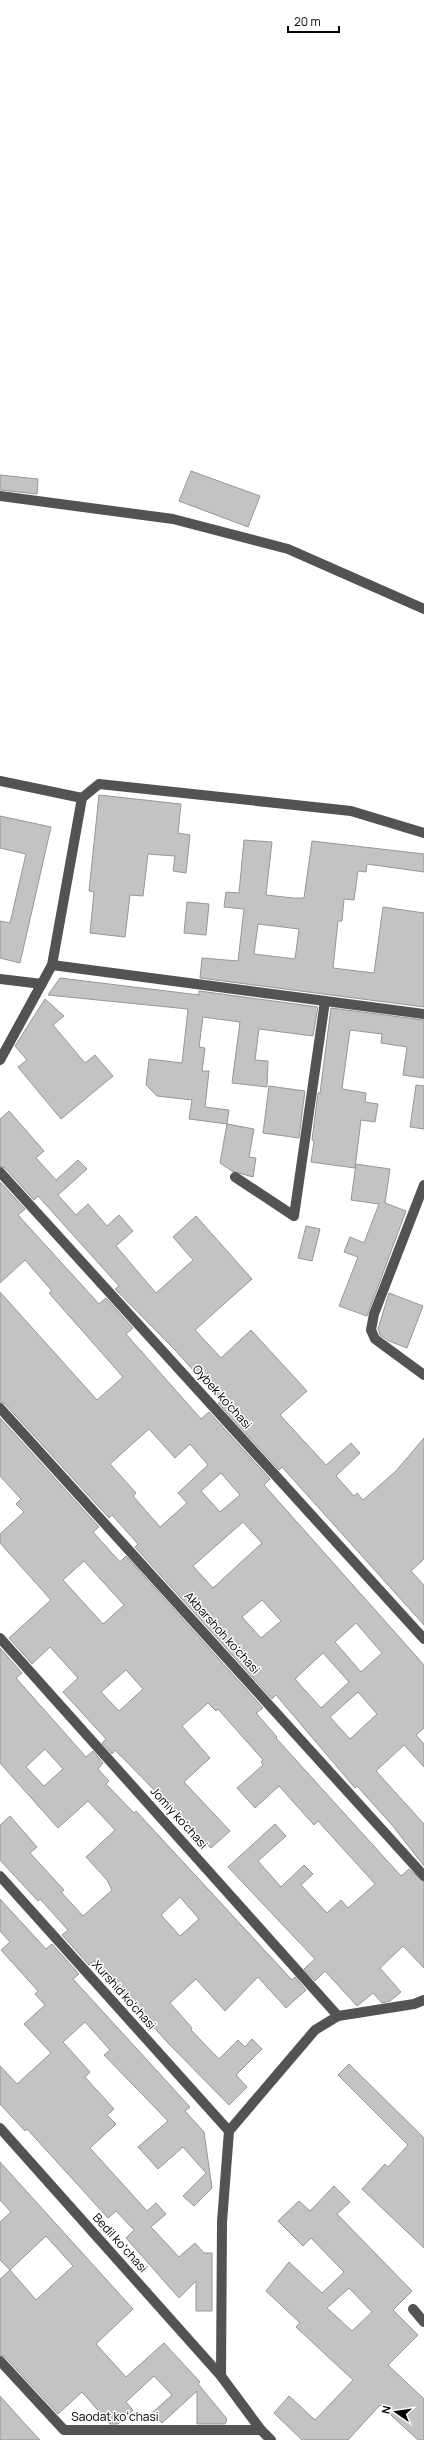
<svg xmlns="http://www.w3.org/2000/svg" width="424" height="2440" font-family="Manrope,sans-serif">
<rect width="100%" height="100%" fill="#fff"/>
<g fill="#c3c3c3" stroke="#979797" fill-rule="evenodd">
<polygon points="191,471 260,496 248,527 179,501"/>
<polygon points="0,475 38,479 37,494 0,490"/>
<polygon points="99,795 181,804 178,833 190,835 186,873 173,871 175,856 148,854 143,896 130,895 125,937 90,933 94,892 89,891"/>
<polygon points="0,816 51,827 20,963 0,958 0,921 10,923 26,854 0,848"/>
<path d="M244,840L272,842L266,895L293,898H304L312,841L424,854V872L367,864L366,872L358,871L354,900L344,899L342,921H338L333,968L374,973L383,907L424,913V1007L200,978L202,958L238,961L244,909L224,907L226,892L239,893ZM258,924L299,929L295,959L254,954Z"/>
<polygon points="187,902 209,904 206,935 184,933"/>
<polygon points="60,978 199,995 199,991 318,1007 313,1036 259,1029 255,1060 268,1061 267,1087 232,1083 240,1022 203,1017 199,1047 205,1048 202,1071 209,1071 205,1107 229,1110 227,1124 189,1119 192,1100 157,1096 146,1085 149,1059 182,1063 188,1009 48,995"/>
<polygon points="45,999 64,1016 53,1025 85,1063 95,1055 113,1076 61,1119 18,1067 27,1060 15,1046"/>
<polygon points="331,1008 424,1020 424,1078 403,1075 407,1047 381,1043 382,1034 350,1030 342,1089 366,1093 365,1102 378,1104 375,1122 361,1120 355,1168 311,1162 314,1141 312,1140 318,1093 320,1093"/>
<polygon points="416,1085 424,1086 424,1129 410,1127"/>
<polygon points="269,1086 305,1091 299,1138 263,1133"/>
<polygon points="9,1111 44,1151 36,1158 56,1180 78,1160 87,1169 58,1195 76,1215 88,1204 107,1226 119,1215 133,1231 116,1246 156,1293 193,1260 173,1237 196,1216 252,1279 195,1330 221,1358 251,1330 307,1391 280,1415 326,1465 351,1443 360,1453 336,1476 354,1496 357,1493 363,1500 396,1471 424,1438 424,1559 411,1571 424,1585 424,1625 282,1467 279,1470 218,1403 221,1401 174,1349 115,1289 119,1286 38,1196 34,1200 5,1168 0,1166 0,1119"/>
<polygon points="227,1124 254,1129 249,1157 256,1158 253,1177 232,1171 220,1163"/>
<polygon points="356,1164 390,1169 385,1203 406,1211 367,1316 339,1306 358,1257 344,1252 350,1237 364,1243 379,1204 351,1200"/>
<path d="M0,1182L25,1209L18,1215L99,1304L106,1298L133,1328L126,1334L201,1419L209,1412L270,1479L264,1485L424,1665V1728L416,1735L424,1744V1767L404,1745L376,1771L424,1824V1866L392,1825L357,1786L355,1788L276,1695L272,1699L135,1547L138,1544L112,1515L109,1518L5,1404L0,1402V1292L97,1400L123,1377L49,1293L52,1291L25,1260L0,1283ZM149,1429L175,1458L190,1444L208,1465L178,1493L187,1503L160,1527L133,1496L136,1493L110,1464ZM221,1473L240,1495L220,1512L201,1491ZM243,1522L262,1543L213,1588L193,1566ZM262,1600L281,1621L261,1638L242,1617ZM356,1623L382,1653L361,1672L335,1642ZM323,1653L349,1682L321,1708L295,1679ZM358,1692L377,1714L350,1739L330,1717Z"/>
<polygon points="306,1226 320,1229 312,1261 298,1258"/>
<polygon points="389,1293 423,1306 407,1348 389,1341 380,1335 378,1329"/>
<path d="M0,1418L99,1527L93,1532L120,1562L126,1556L263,1708L256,1713L277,1737L276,1738L401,1876L409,1869L424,1882V1968L403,1946L380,1968L401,1992L390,2001L382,2003L373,1993L357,2006L325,1971L315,1981L304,1969L315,1959L228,1867L275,1824L286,1836L258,1861L281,1887L304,1865L313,1874L301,1885L327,1913L341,1900L348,1908L375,1884L318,1821L314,1825L279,1786L255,1808L237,1788L263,1765L261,1762L263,1760L218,1709L216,1711L208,1703L182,1726L210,1758L184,1782L230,1831L211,1848L115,1750L112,1754L102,1743L106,1739L63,1692L78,1678L50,1647L32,1664L9,1638L51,1600L0,1543V1534L24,1512L16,1504L21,1499L0,1476ZM84,1561L124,1605L103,1624L63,1580ZM126,1670L143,1689L119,1711L101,1692Z"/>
<path d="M0,1648L22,1673L16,1678L86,1757L93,1751L103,1763L98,1769L109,1781L106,1784L134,1813L136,1811L292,1980L295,1977L306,1990L286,2008L258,1977L225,2011L196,1979L170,2003L192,2028L191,2030L219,2059L238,2040L245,2047L252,2039L262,2049L236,2075L247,2087L229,2105L168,2043L94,1961L89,1965L62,1935L68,1930L40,1899L38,1901L0,1860V1825L10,1816L37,1847L30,1853L64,1890L61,1892L83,1916L112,1890L107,1880L86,1857L115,1830L88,1801L58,1828L0,1763ZM45,1749L63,1769L44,1786L26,1767ZM180,1897L199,1919L180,1936L161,1915Z"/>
<polygon points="0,1899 46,1949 52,1944 79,1974 73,1979 190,2107 185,2111 204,2132 212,2188 194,2206 183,2196 206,2173 183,2147 158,2169 138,2147 168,2121 104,2055 110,2050 85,2022 63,2042 90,2072 85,2077 114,2109 107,2115 116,2124 90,2148 147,2211 156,2203 166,2214 151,2227 179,2257 195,2243 204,2253 212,2253 212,2311 196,2311 196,2281 179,2298 126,2238 134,2230 116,2211 108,2218 27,2129 25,2131 0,2104 0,2066 17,2084 51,2053 24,2024 45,2005 35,1994 38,1991 1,1950 10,1942 0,1931"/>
<polygon points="349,2064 424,2138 424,2248 362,2189 385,2164 388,2167 408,2145 338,2075"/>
<path d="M0,2162L133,2309L96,2344L126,2377L164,2343L200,2382L198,2384L227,2419L225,2424H197V2391L162,2423L152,2413L172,2395L154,2376L126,2402L133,2410L118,2424H110L82,2392L58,2414L5,2357L0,2355V2279L10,2270L0,2260V2222L11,2212L0,2200ZM46,2236L73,2266L36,2300L10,2270Z"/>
<path d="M334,2186L350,2202L337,2214L412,2291L393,2310L418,2335L388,2365L424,2399V2440H418L380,2405L348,2440H302L274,2413L289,2396L315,2420L353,2380L296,2327L300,2323L266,2291L289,2262L322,2293L344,2272L311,2238L303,2246L278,2221L299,2201L310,2211ZM349,2288L372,2312L352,2331L327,2308Z"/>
<polygon points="0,2396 26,2425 40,2440 0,2440"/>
</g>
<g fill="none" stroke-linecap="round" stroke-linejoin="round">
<g stroke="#535353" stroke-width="10">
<polyline points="0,496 173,519 288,549 424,609"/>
<polyline points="0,781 82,798"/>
<polyline points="52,965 82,798 99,784 351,811 424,833"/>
<polyline points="0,979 42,984"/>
<polyline points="0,1060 52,965 424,1014"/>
<polyline points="0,1172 424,1639"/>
<polyline points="235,1177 294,1216 325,1001"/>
<polyline points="424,1185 374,1314 371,1330 375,1339 424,1375"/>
<polyline points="0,1408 424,1876"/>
<polyline points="0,1638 338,2016"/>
<polyline points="0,1876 229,2131"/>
<polyline points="0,2128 221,2376 261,2430 271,2440"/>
<polyline points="413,2309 424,2322"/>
<polyline points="0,2361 64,2430 261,2430"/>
<polyline points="221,2376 222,2222 229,2131 315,2030 338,2016 414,2004 424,2000"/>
</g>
</g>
<g text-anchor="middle" stroke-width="3" stroke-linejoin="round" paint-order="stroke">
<g font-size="12" fill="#000" stroke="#fff">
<text transform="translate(222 1397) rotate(48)" y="4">Oybek ko'chasi</text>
<text transform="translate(222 1633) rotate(48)" y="4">Akbarshoh ko'chasi</text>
<text transform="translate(179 1818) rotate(48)" y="4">Jomiy ko'chasi</text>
<text transform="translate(124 1995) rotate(48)" y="4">Xurshid ko'chasi</text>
<text transform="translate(120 2243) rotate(48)" y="4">Bedil koʻchasi</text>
<text x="115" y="2421">Saodat koʻchasi</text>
</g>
</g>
<g transform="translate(396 2412) rotate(283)" stroke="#ffffff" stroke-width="3" paint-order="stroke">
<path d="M0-3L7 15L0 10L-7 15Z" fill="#000000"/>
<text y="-6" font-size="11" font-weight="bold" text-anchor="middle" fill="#000000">N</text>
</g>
<path d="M288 26v6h51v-6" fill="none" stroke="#000000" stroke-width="2"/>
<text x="294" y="26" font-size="12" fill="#000000" stroke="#ffffff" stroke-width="3" paint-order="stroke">20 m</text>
</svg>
